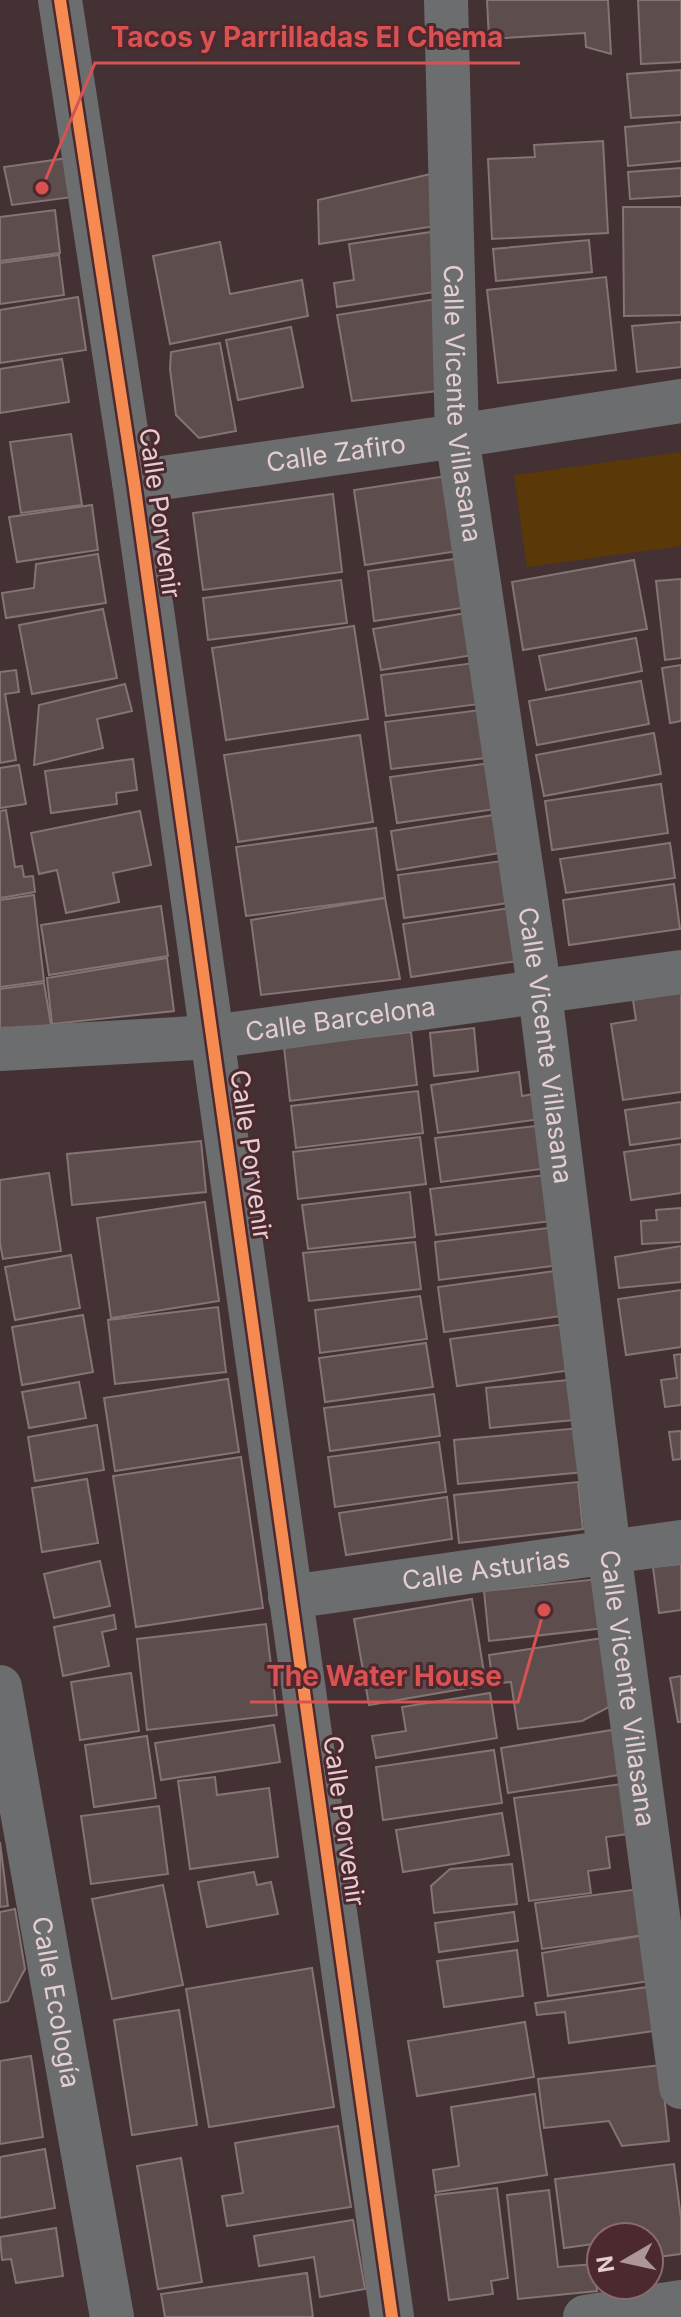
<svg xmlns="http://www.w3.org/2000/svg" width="681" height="2317" font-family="Inter,sans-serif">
<rect width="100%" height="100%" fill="#443134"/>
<polygon fill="#5a3808" points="681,452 681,546 527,567 514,475"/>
<g fill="#5d4d4d" stroke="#847474" stroke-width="2">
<polygon points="487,0 608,0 611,54 586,47 585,33 489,39"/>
<polygon points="638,0 681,0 681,62 641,64"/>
<polygon points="681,70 681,115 631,118 627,74"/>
<polygon points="681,122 681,161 628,166 625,127"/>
<polygon points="603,141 608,233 492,239 488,159 535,157 534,145"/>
<polygon points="68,158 73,197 12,205 4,167"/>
<polygon points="681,168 681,196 630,199 628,172"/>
<polygon points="435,173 442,225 319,244 318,200"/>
<polygon points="623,207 681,207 681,315 624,316"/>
<polygon points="55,210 60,253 0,261 0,217"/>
<polygon points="438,231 447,290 337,307 334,283 354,280 349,244"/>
<polygon points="589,240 592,272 496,281 493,249"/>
<polygon points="220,242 230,294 302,280 308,316 170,344 153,256"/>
<polygon points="59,255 64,295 0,304 0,263"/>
<polygon points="606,277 616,370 498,383 487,290"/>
<polygon points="78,297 86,350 0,363 0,310"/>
<polygon points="443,298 446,390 352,401 337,315"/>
<polygon points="681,322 681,367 637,372 632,326"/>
<polygon points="291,327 303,387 238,400 226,340"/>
<polygon points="220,343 236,431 199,438 176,415 170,369 171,352"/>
<polygon points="62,359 69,402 0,413 0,369"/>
<polygon points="71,434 82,505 21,513 10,442"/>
<polygon points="454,475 465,550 365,565 354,490"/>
<polygon points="333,494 342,572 203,590 193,513"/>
<polygon points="92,505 98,550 17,562 9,517"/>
<polygon points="98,554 106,603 6,618 2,593 34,588 36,564"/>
<polygon points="469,557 476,606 374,621 368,571"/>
<polygon points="634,560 647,629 523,650 512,582"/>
<polygon points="681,579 681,658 665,660 656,581"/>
<polygon points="341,580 347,623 208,640 203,598"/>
<polygon points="103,609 117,678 32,694 19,625"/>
<polygon points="472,612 479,654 381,670 373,629"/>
<polygon points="354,626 368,719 226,740 212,648"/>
<polygon points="636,638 642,671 546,690 539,656"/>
<polygon points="482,662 487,703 386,716 381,675"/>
<polygon points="681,665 681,721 670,723 662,668"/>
<polygon points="16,670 19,692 5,694 16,760 0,763 0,672"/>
<polygon points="641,681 649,724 537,745 529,701"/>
<polygon points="125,684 132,711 97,719 103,748 34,765 39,705"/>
<polygon points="488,709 494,757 391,769 385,722"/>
<polygon points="654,733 661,774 544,796 536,755"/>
<polygon points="360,735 373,822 238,842 224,755"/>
<polygon points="133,759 137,790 116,793 117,804 51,813 45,771"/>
<polygon points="490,763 496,809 397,823 390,777"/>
<polygon points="19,765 26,804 0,808 0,768"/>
<polygon points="661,784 668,833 552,850 545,801"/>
<polygon points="6,810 15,867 22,866 24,877 33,876 35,892 0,898 0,811"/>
<polygon points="140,811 151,865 113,873 119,902 66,913 57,870 39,874 31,833"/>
<polygon points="500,814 506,852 397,870 391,831"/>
<polygon points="376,828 385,898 246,916 236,847"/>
<polygon points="670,843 675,878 566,893 560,859"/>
<polygon points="509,860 515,902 404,918 398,875"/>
<polygon points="674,884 680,929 569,945 563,900"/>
<polygon points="34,895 44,981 0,987 0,900"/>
<polygon points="385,898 400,979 261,995 251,920"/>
<polygon points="161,906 168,956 49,975 41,925"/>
<polygon points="516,907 524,960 411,977 403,924"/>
<polygon points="167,958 174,1011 52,1024 47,978"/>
<polygon points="44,983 51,1025 0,1033 0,989"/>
<polygon points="681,992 681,1092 623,1100 611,1024 636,1020 633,1000"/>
<polygon points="474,1028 478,1071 434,1076 430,1033"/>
<polygon points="411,1032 417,1085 290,1101 284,1047"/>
<polygon points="519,1072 522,1096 545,1092 548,1118 438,1133 431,1085"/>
<polygon points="418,1091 423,1133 296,1148 291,1106"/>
<polygon points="681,1102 681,1138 630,1145 625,1110"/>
<polygon points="544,1125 549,1168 441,1182 435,1138"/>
<polygon points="420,1137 426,1184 298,1199 293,1152"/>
<polygon points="201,1141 206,1192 72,1205 67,1154"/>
<polygon points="681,1144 681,1193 631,1200 624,1152"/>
<polygon points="49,1173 61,1251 3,1259 0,1243 0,1180"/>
<polygon points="546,1175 552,1221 436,1235 430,1189"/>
<polygon points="410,1192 415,1237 308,1249 302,1205"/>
<polygon points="205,1202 219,1301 111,1318 97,1218"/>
<polygon points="681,1208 681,1242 642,1244 641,1221 657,1220 656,1210"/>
<polygon points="556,1227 561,1265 439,1280 435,1242"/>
<polygon points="415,1242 421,1289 309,1301 303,1253"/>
<polygon points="681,1246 681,1282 619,1288 615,1257"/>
<polygon points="71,1255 80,1308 15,1320 5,1267"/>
<polygon points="562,1270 569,1315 444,1332 438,1287"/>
<polygon points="681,1290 681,1347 626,1355 618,1299"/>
<polygon points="420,1296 427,1339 320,1353 315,1310"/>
<polygon points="218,1307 226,1372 115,1384 108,1320"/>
<polygon points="83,1315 93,1372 22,1385 12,1327"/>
<polygon points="573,1323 579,1369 457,1386 450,1339"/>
<polygon points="426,1343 433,1387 325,1402 319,1358"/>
<polygon points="681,1354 681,1405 665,1407 661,1380 677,1378 674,1355"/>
<polygon points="228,1379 239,1452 115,1471 104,1398"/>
<polygon points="579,1379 584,1419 490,1428 486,1388"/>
<polygon points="79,1382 86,1418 29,1428 22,1392"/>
<polygon points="434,1394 440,1436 330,1451 324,1408"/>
<polygon points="97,1425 104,1470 35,1481 28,1437"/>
<polygon points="580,1428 584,1472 458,1484 454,1440"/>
<polygon points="681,1431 681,1459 673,1460 669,1432"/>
<polygon points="439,1442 446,1492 335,1507 328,1457"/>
<polygon points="241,1457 263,1608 136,1627 113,1476"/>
<polygon points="87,1479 98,1543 42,1552 32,1488"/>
<polygon points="578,1482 583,1529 459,1543 454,1495"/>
<polygon points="447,1497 452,1539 346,1555 339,1513"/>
<polygon points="100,1561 110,1606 54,1618 44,1574"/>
<polygon points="681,1564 681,1610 659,1613 653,1567"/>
<polygon points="599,1579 605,1628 489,1641 484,1591"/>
<polygon points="472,1599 486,1685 369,1705 354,1619"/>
<polygon points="114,1615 116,1629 102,1632 109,1666 63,1676 54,1627"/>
<polygon points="266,1624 277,1715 147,1730 137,1639"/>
<polygon points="603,1638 613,1705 582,1721 518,1729 511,1682 493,1684 489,1655"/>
<polygon points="131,1673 139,1731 80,1740 71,1682"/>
<polygon points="681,1676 681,1722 678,1722 670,1678"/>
<polygon points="490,1693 497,1738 376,1758 372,1736 406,1731 402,1707"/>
<polygon points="274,1725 280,1762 161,1780 155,1743"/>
<polygon points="618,1729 625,1774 508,1793 501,1748"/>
<polygon points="147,1736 156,1798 94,1807 85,1745"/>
<polygon points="494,1750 502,1803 383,1820 376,1767"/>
<polygon points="215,1777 217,1795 269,1788 278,1857 190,1869 178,1781"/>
<polygon points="629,1783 636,1833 606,1837 610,1868 588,1871 591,1893 529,1901 514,1798"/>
<polygon points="159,1806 168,1874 91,1884 81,1816"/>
<polygon points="502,1813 509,1855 403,1872 396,1830"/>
<polygon points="0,1842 8,1906 0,1907"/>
<polygon points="512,1864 517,1904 434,1913 431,1886 450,1869"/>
<polygon points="254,1872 257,1885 271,1882 278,1914 207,1927 198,1882"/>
<polygon points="163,1885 183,1985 112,1999 92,1899"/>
<polygon points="639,1889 645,1935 542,1949 535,1903"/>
<polygon points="15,1909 25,1969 8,2001 0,2003 0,1912"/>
<polygon points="514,1912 518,1941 439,1952 435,1923"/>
<polygon points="645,1935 650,1981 548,1996 542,1953"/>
<polygon points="517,1950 523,1996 444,2007 437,1961"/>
<polygon points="312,1968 334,2107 209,2127 186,1989"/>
<polygon points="648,1987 654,2031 569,2043 565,2012 537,2015 535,2003"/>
<polygon points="179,2010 197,2125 132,2135 114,2020"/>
<polygon points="525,2022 534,2077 417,2096 408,2041"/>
<polygon points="31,2056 43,2137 0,2144 0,2061"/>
<polygon points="661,2065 669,2141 622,2146 609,2121 544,2128 538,2079"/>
<polygon points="535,2094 547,2175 436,2192 433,2170 459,2166 451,2107"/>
<polygon points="338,2126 351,2207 227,2226 222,2196 243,2193 235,2143"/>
<polygon points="45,2149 55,2208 0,2218 0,2157"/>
<polygon points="181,2158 202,2282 158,2289 137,2166"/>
<polygon points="674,2164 681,2218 681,2254 649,2258 649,2237 601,2237 601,2243 564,2248 555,2179"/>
<polygon points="497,2188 508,2278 491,2281 493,2294 449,2300 435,2195"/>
<polygon points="549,2190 558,2267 594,2264 597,2291 518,2299 507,2195"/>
<polygon points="353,2220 365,2289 320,2297 314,2257 259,2266 254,2236"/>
<polygon points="56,2228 63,2276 16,2283 11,2259 2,2260 0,2237"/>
<polygon points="307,2273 313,2317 165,2317 161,2294"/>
</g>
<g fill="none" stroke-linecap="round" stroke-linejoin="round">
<g stroke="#6b6d6e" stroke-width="44">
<polyline points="60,0 134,482 392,2317"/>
<path id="s1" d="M446,0L457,436L540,993L609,1551L681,2087"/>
<path id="s2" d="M134,482L457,436L681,401"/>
<path id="s3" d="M0,1049L212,1037L681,972"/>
<path id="s4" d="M290,1597L681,1542"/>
<path id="s5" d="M0,1687L112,2317"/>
<polyline points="585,2317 681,2302"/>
</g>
<g stroke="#4c292f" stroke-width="17">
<polyline id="cycleway" points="60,0 134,482 392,2317"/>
</g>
<use href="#cycleway" stroke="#f68b52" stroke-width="12"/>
</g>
<g text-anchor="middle" stroke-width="6" stroke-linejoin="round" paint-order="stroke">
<g font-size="26" fill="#e5cdd0" stroke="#4c292f">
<text dy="9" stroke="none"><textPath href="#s1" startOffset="404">Calle Vicente Villasana</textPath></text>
<text dy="9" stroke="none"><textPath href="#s2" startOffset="204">Calle Zafiro</textPath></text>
<text transform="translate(160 513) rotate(82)" y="9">Calle Porvenir</text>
<text dy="9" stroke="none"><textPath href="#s3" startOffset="342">Calle Barcelona</textPath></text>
<text dy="9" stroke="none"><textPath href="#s1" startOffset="1052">Calle Vicente Villasana</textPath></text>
<text transform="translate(251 1155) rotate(82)" y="9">Calle Porvenir</text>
<text dy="9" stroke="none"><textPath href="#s4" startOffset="198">Calle Asturias</textPath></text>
<text dy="9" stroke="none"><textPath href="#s1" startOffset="1700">Calle Vicente Villasana</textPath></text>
<text transform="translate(344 1821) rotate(82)" y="9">Calle Porvenir</text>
<text dy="9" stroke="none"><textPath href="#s5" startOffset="320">Calle Ecología</textPath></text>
</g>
</g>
<path fill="none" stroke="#da5152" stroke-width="3" d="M42 188L95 63H520M544 1610L518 1702H250"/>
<g fill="#da5152" stroke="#4c292f" stroke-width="3">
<circle cx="42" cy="188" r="8"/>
<circle cx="544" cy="1610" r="8"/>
</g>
<g font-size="28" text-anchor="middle" font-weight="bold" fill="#da5152" stroke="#4c292f" stroke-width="6" stroke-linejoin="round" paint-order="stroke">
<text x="307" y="47">Tacos y Parrilladas El Chema</text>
<text x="384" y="1686">The Water House</text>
</g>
<g transform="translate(625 2261) rotate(261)"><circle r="38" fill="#4c292f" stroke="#896b6f" stroke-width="2"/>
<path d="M0-6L14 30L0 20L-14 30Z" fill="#ad9699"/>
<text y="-12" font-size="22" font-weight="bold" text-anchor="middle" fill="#e5cdd0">N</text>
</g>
</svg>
